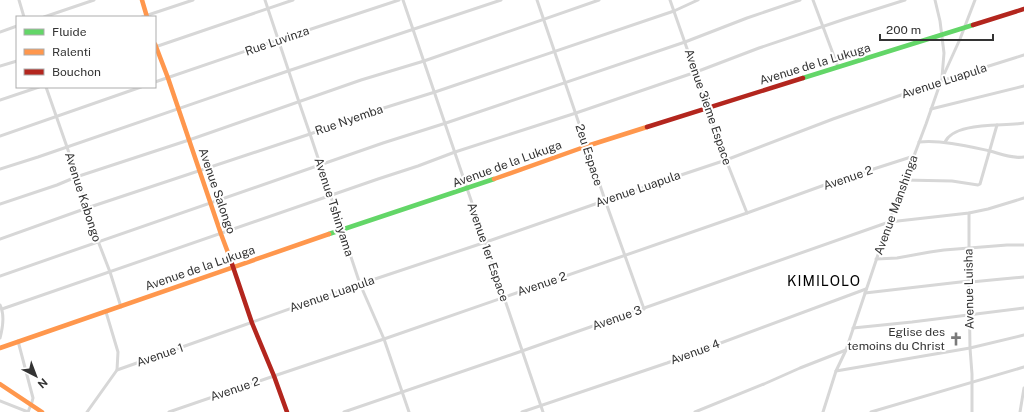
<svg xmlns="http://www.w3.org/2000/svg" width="1024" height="412" font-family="'Public Sans',sans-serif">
<rect width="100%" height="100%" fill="#fff"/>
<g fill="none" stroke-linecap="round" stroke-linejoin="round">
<g stroke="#d7d7d7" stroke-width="3">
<polyline points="19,0 24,17"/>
<polyline points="265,0 299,102 310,134 360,284 384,339 409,412"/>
<polyline points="403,0 543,412"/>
<polyline points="537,0 605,200 644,309"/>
<polyline points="670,0 726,160 747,213"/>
<polyline points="813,0 838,67"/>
<polyline points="935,0 940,21 944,53 942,77"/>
<polyline points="44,17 94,0"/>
<polyline points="142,17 193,0"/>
<polyline points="0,32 17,26"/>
<polyline points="155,47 293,0"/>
<polyline points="0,66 17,61"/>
<polyline points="155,82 278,40 399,0"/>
<polyline points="46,87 67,147 98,241 110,272 121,307"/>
<polyline points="0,100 39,87"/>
<polyline points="931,109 1024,86"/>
<polyline points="0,136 141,87"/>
<path d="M919,142C943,140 967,146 990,151C1001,154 1013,159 1024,157"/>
<path d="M945,142C955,121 1004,127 1024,123"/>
<polyline points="0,169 38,157 288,71 501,0"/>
<polyline points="904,180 952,181 978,185 980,184 997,125"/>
<polyline points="0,204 57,185 76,177 189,140 361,80 424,61 599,0"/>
<polyline points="969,213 969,281 970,348 972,374 972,412"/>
<polyline points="0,239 87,208 310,134 371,112 435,92 674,11 698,0"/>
<polyline points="876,259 897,258 930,252 944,250 1007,245 1024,245"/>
<polyline points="0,276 383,143 446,123 685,42 747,18 800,0"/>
<polyline points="865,293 969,281 971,282 1002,279 1024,277"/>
<path d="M0,305C5,315 3,327 0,338"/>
<polyline points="2,309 378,179 418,166 455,152 576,113 696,72 759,48 845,19 905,0"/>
<polyline points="106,312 118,352 117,370"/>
<polyline points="853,328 912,322 1024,308"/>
<polyline points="18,341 33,398 32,402 28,412"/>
<polyline points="836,371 970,348 1024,335"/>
<polyline points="0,401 28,412"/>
<polyline points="87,412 117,370 360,284 486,242 621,195 726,160 833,119 941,81 1024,55"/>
<polyline points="169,412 274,376 384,339 747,213 830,183 914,156"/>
<polyline points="344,412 522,351 889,222 969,213 988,209 1024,198"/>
<polyline points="522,412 667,363 866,289"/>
<polyline points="695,412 764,384 800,368 846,350"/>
<polyline points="823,412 836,371 846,350 889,222 926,124 941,81 960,39 975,0"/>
<polyline points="871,412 1024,367"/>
<polyline points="1020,412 1024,388"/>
</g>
<g stroke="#63d668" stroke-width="4.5">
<polyline points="803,78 973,25"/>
<polyline points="329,234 494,179"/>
</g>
<g stroke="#ff974d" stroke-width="4.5">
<polyline points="142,0 147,17"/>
<polyline points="155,44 168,78 221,234 230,258"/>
<polyline points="494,179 587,146 647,127"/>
<polyline points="0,348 329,234"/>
<polyline points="0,384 42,412"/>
</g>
<g stroke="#b3261e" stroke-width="4.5">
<polyline points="973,25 1024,9"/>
<polyline points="647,127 803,78"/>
<polyline points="230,258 252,323 274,376 287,412"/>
</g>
</g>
<defs>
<g id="church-bare" transform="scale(1.08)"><path d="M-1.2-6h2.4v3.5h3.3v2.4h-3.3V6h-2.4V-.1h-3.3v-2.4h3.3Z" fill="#7a7a7a" stroke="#fff" stroke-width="2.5" paint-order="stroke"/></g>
</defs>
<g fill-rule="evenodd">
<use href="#church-bare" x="956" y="339"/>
</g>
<g text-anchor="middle" stroke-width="4" stroke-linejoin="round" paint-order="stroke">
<g font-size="12" fill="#333" stroke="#fff">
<text transform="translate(277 41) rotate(-19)" y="4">Rue Luvinza</text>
<text transform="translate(815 64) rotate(-17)" y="4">Avenue de la Lukuga</text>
<text transform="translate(944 81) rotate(-18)" y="4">Avenue Luapula</text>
<text transform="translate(708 107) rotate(71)" y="4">Avenue 3ieme Espace</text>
<text transform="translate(349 120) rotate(-19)" y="4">Rue Nyemba</text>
<text transform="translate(589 155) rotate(72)" y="4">2eu Espace</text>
<text transform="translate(507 164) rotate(-20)" y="4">Avenue de la Lukuga</text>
<text transform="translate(848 178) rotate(-19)" y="4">Avenue 2</text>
<text transform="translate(638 189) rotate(-19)" y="4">Avenue Luapula</text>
<text transform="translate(217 191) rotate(71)" y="4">Avenue Salongo</text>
<text transform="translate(83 197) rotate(72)" y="4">Avenue Kabongo</text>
<text transform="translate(896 205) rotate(-70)" y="4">Avenue Manshinga</text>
<text transform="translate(334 207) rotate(72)" y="4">Avenue Tshinyama</text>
<text transform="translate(488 252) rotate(71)" y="4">Avenue 1er Espace</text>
<text transform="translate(200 268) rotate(-19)" y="4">Avenue de la Lukuga</text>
<text transform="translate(542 284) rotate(-19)" y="4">Avenue 2</text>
<text transform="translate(969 289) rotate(-91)" y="4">Avenue Luisha</text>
<text transform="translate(332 294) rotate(-19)" y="4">Avenue Luapula</text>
<text transform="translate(617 318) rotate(-19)" y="4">Avenue 3</text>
<text transform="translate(695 352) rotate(-20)" y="4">Avenue 4</text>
<text transform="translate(160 355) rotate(-19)" y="4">Avenue 1</text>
<text transform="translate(235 389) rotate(-19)" y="4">Avenue 2</text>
</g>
<g font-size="12" fill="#333" stroke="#fff" text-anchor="end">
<text x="945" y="336">Eglise des<tspan x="945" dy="14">temoins du Christ</tspan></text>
</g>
<g font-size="14" letter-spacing="1" fill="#000" stroke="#fff">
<text x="824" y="286">KIMILOLO</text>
</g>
</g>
<rect x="16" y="16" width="140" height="72" fill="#ffffff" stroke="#adadad"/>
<rect x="24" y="29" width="20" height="6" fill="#63d668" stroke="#adadad"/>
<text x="52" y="36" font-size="12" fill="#333333">Fluide</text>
<rect x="24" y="49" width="20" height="6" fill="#ff974d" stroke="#adadad"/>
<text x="52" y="56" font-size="12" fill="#333333">Ralenti</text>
<rect x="24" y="69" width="20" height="6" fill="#b3261e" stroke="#adadad"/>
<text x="52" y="76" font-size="12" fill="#333333">Bouchon</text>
<g transform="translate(36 376) rotate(138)" stroke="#ffffff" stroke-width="3" paint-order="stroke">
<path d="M0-3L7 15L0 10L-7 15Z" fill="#333333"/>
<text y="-6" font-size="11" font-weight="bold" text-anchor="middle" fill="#333333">N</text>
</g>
<path d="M880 34v6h113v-6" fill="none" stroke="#333333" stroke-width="2"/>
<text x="886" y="34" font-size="12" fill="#333333" stroke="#ffffff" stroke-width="3" paint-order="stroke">200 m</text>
</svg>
